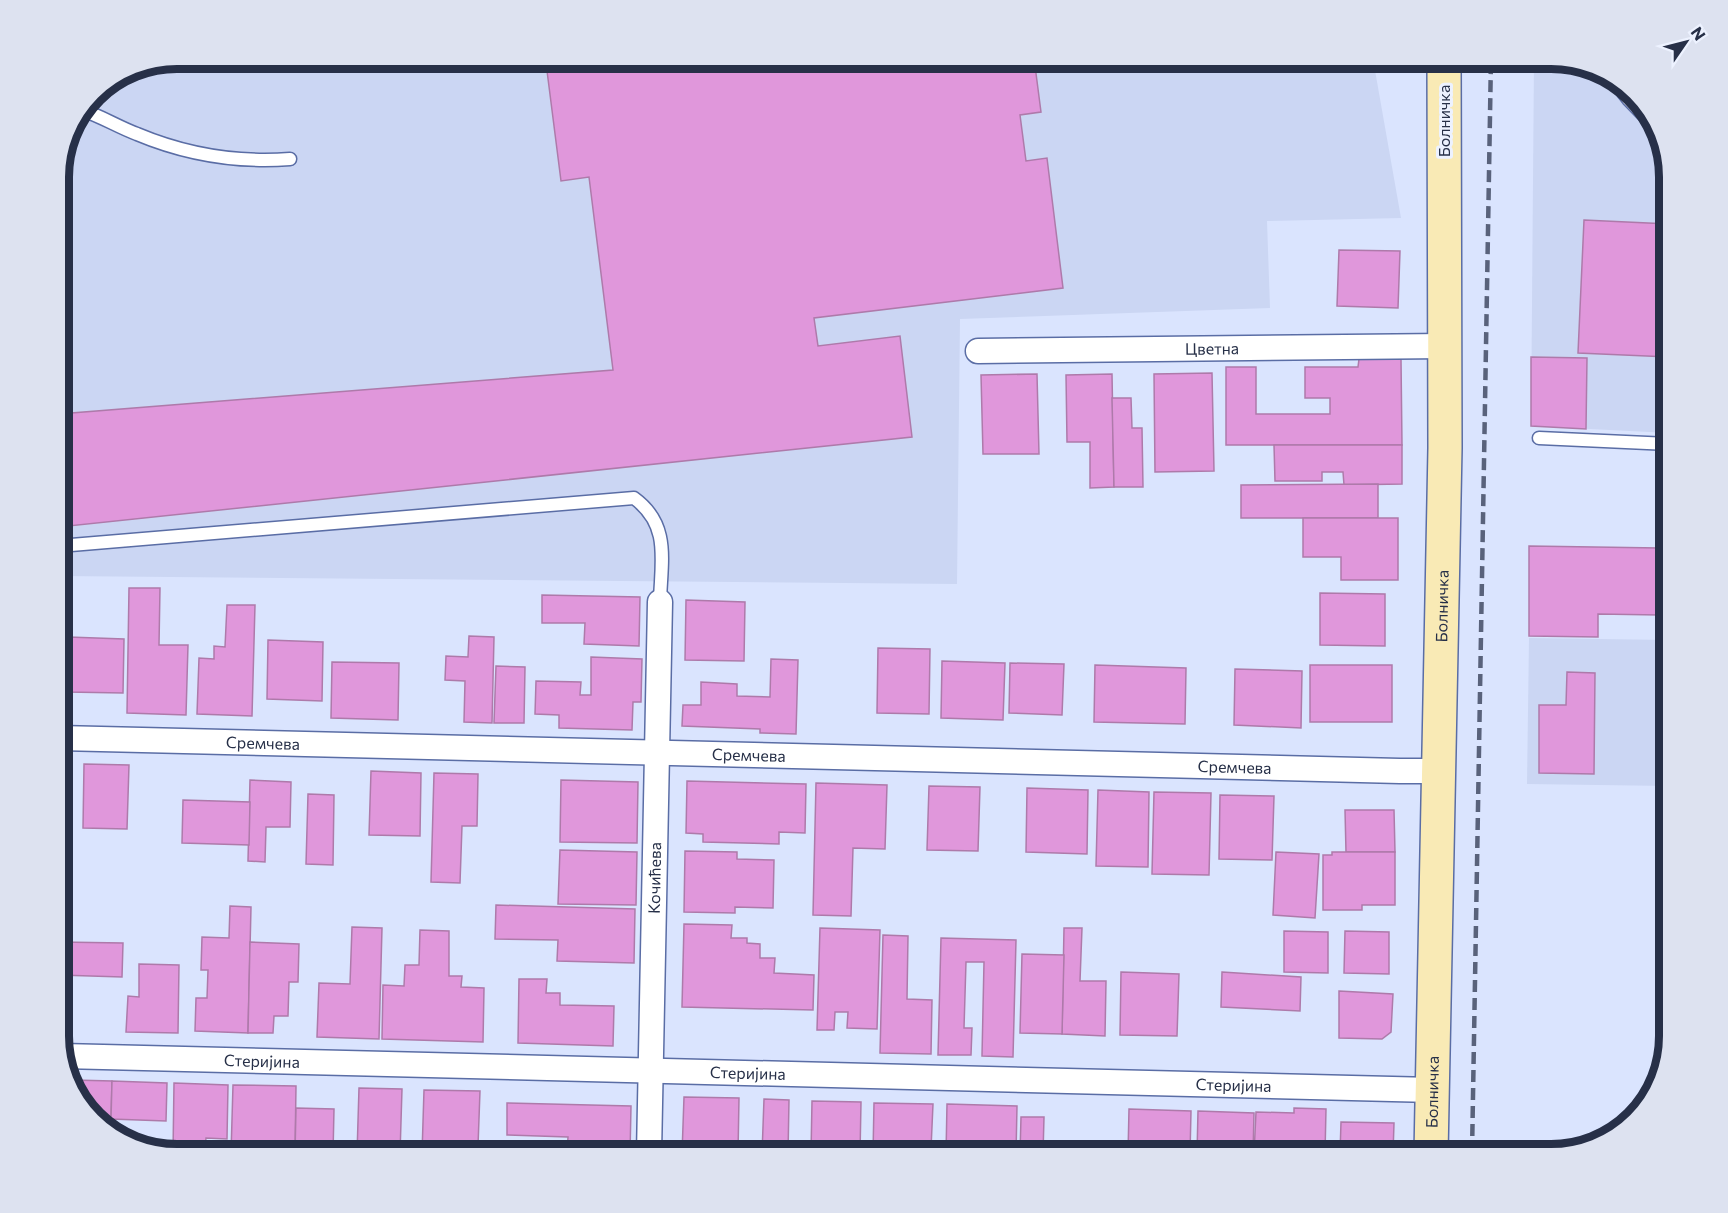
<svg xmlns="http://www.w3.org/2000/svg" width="1728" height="1213" font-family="Commissioner,sans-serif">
<rect width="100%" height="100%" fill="#dae4fe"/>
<g fill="#cbd6f3">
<polygon points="177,58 1373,59 1401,218 1267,221 1270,308 960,319 957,584 59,576 59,169 68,131 93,93 132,67"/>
<polygon points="1534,59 1551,59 1617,79 1657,124 1669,176 1669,433 1531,426"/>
<polygon points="1529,638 1669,640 1669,786 1527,784"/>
</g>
<g fill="#e097db" stroke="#ae7aaa" stroke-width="1.5">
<polygon points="586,58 1034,58 1041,112 1020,115 1026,161 1047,158 1063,288 814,318 818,346 900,336 912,437 59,527 59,414 613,370 589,177 561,181 546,63"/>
<polygon points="1550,58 1576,66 1576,67 1550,66"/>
<polygon points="1584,220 1669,224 1669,357 1578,353"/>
<polygon points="1339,250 1400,251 1398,308 1337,306"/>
<polygon points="1531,357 1587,358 1586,429 1531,426"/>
<polygon points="1359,359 1401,359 1402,445 1226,445 1226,367 1256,367 1256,414 1330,414 1330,398 1305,398 1305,367 1358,367"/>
<polygon points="1212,373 1214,471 1155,472 1154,374"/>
<polygon points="1037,374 1039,454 983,454 981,375"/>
<polygon points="1112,374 1114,487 1090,488 1090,442 1067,442 1066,375"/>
<polygon points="1112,398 1131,398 1132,428 1142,428 1143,487 1114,487"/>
<polygon points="1274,445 1402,445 1402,484 1344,485 1343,472 1322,472 1322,481 1275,481"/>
<polygon points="1378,484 1378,518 1241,518 1241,485"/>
<polygon points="1303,518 1398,518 1398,580 1341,580 1341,557 1303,557"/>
<polygon points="1529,546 1659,548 1659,615 1598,614 1598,637 1529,636"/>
<polygon points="129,588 160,588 159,645 188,645 186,715 127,713"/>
<polygon points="1320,593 1385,594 1385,646 1320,645"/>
<polygon points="542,595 640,597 639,646 584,644 585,623 542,623"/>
<polygon points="686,600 745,602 744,661 685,660"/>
<polygon points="227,605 255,605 252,716 197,714 199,658 214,659 214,646 225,647"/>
<polygon points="469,636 494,637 492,723 464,722 465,681 445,680 446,656 468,657"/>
<polygon points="68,637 124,639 123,693 67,692"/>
<polygon points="268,640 323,642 322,701 267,699"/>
<polygon points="878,648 930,649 929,714 877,713"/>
<polygon points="591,657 642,659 641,702 633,702 632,730 559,728 559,715 535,714 536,681 581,682 580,695 591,695"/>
<polygon points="771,659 798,660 796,734 760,733 760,729 682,726 683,705 701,705 701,682 737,684 737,696 770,697"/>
<polygon points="942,661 1005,663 1003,720 941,718"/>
<polygon points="332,662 399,663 398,720 331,718"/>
<polygon points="1010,663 1064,664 1062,715 1009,713"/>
<polygon points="1095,665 1186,668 1185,724 1094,722"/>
<rect x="1310" y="665" width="82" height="57"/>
<polygon points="496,666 525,667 524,723 494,723"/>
<polygon points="1235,669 1302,671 1301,728 1234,725"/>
<polygon points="1567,672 1595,673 1594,774 1539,773 1539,705 1566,705"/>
<polygon points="84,764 129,765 127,829 83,828"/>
<polygon points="371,771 421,773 420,836 369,835"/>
<polygon points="434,773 478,774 477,826 462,826 460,883 431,882"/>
<polygon points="250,780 291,782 290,827 266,827 265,862 248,861"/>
<polygon points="561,780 638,782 637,843 560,842"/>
<polygon points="687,781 806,784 805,833 779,832 779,844 703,842 703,834 686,833"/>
<polygon points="816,783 887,785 885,849 853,848 851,916 813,915"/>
<polygon points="929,786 980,787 978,851 927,850"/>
<polygon points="1027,788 1088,790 1087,854 1026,852"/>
<polygon points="1098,790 1149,792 1148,867 1096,866"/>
<polygon points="1154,792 1211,793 1209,875 1152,874"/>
<polygon points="308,794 334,795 333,865 306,864"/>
<polygon points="1220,795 1274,796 1272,860 1219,859"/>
<polygon points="183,800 250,802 249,845 182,843"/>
<polygon points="1345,810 1394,810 1395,852 1346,852"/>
<polygon points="560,850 637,852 636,905 558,904"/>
<polygon points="685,851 737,852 737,859 774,860 773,908 735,907 735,913 684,912"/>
<polygon points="1276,852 1319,854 1315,918 1273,915"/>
<polygon points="1332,852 1395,852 1395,905 1362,905 1362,910 1323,910 1323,855 1332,855"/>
<polygon points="496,905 635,909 634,963 557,961 558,940 495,939"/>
<polygon points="230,906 251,907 248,1033 195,1031 196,998 207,998 208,970 201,970 202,937 229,938"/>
<polygon points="684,924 732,925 731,938 747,938 747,943 760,944 760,958 775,958 774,973 814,975 813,1010 682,1007"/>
<polygon points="352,927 382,928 379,1039 317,1037 319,983 350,984"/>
<polygon points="820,928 880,930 877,1029 847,1028 848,1012 835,1012 834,1030 817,1030"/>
<polygon points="1064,928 1082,928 1080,981 1106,981 1105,1036 1062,1034"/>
<polygon points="420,930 449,931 449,976 462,976 461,987 484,988 483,1042 382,1039 383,985 404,986 405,965 419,965"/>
<polygon points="1284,931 1328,932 1328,973 1284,972"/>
<polygon points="1345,931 1389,932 1389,974 1344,973"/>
<polygon points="883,935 908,936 907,999 932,1000 931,1054 880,1053"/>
<polygon points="941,938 1016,940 1013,1057 982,1056 984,962 966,962 964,1028 972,1028 971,1055 938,1055"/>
<polygon points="59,942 123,943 122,977 59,975"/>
<polygon points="250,942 299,944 298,982 289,982 288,1016 274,1016 273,1033 248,1033"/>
<polygon points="1022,954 1064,955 1062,1034 1020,1033"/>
<polygon points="139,964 179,965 178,1033 126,1032 128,996 139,997"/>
<polygon points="1121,972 1179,974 1177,1036 1120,1035"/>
<polygon points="1222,972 1301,977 1300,1011 1221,1007"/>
<polygon points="519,979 547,979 546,993 560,993 560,1005 614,1006 613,1046 518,1043"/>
<polygon points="1339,991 1393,994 1391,1032 1382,1039 1339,1038"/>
<polygon points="73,1080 112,1081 111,1119 96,1119 74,1095"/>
<polygon points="112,1081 167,1083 166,1121 111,1119"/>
<polygon points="174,1083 228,1085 227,1139 206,1138 205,1148 194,1147 194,1154 173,1153"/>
<polygon points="233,1085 296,1086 295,1154 231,1154"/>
<polygon points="359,1088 402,1089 400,1154 357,1154"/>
<polygon points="424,1090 480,1091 478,1146 455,1145 455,1154 422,1154"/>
<polygon points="684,1097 739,1098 738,1153 708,1152 707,1154 682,1154"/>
<polygon points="764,1099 789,1100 788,1154 762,1154"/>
<polygon points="812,1101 861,1102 860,1154 811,1154"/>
<polygon points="507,1103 631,1106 630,1154 567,1154 568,1137 507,1135"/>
<polygon points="874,1103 933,1104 931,1149 913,1149 912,1154 873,1154"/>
<polygon points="947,1104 1017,1106 1016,1154 946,1154"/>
<polygon points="296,1108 334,1109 333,1154 295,1154"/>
<polygon points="1294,1108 1326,1109 1325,1154 1254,1154 1256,1112 1294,1113"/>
<polygon points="1129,1109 1191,1111 1190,1154 1128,1154"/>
<polygon points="1198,1111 1254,1113 1253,1154 1197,1154"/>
<polygon points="1021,1117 1044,1117 1043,1154 1020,1154"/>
<polygon points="1341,1122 1394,1123 1393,1154 1340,1154"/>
<polygon points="1067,1141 1128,1143 1128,1154 1066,1154"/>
</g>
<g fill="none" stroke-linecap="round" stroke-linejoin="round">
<g stroke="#5a6da5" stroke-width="15">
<g id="lane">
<polyline points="1610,76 1628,99 1659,131"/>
<path d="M82,110C101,116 118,127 137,134C187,155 236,163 290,159"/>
<polyline points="1539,438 1669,444"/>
<path d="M59,546L634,498C671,525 661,561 660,602"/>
</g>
</g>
<g stroke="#5a6da5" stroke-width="27">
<g id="street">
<path id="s1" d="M978,351L1445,346"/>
<path id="s2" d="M59,738L1400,771H1438"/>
<path id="s3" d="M62,1056L1433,1090"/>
<path id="s4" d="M649,1154L660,602"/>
</g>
</g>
<g stroke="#5a6da5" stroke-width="36">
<g id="secondary">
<path id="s5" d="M1431,1154L1445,448L1444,58"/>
</g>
</g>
<use href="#lane" stroke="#fff" stroke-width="12"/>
<use href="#street" stroke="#fff" stroke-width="24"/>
<use href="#secondary" stroke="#f9eab5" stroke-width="33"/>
<polyline stroke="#59627b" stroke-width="4.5" stroke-dasharray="12 6" stroke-linecap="butt" points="1472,1154 1491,58"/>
</g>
<g text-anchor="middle" stroke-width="6" stroke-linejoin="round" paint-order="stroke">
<g font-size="16" fill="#273048" stroke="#edf2ff">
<text transform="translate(1444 121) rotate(-90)" y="6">Болничка</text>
<text dy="6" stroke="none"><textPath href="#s1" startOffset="234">Цветна</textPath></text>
<text dy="6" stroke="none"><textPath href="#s5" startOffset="548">Болничка</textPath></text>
<text dy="6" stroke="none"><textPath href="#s2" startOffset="204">Сремчева</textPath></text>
<text dy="6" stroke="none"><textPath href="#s2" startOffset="690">Сремчева</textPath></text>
<text dy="6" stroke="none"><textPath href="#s2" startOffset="1176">Сремчева</textPath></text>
<text dy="6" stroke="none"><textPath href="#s4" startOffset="276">Кочићева</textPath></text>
<text dy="6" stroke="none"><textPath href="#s3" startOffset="200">Стеријина</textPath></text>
<text dy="6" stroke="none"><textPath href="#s3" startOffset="686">Стеријина</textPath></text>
<text dy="6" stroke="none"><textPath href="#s3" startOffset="1172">Стеријина</textPath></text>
<text dy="6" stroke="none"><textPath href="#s5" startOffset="62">Болничка</textPath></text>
</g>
</g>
<path d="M0 0H1728V1213H0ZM177 69H1551A108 108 0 0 1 1659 177V1036A108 108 0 0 1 1551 1144H177A108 108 0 0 1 69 1036V177A108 108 0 0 1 177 69Z" fill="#dde2f0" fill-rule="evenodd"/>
<path fill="none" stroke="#273048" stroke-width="8" d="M177 69H1551A108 108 0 0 1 1659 177V1036A108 108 0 0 1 1551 1144H177A108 108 0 0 1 69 1036V177A108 108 0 0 1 177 69Z"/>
<g transform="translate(1686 42) rotate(55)" stroke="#edf2ff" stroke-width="4.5" paint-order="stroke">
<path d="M0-4.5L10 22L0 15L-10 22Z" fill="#273048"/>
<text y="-9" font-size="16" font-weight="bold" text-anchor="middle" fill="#273048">N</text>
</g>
</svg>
